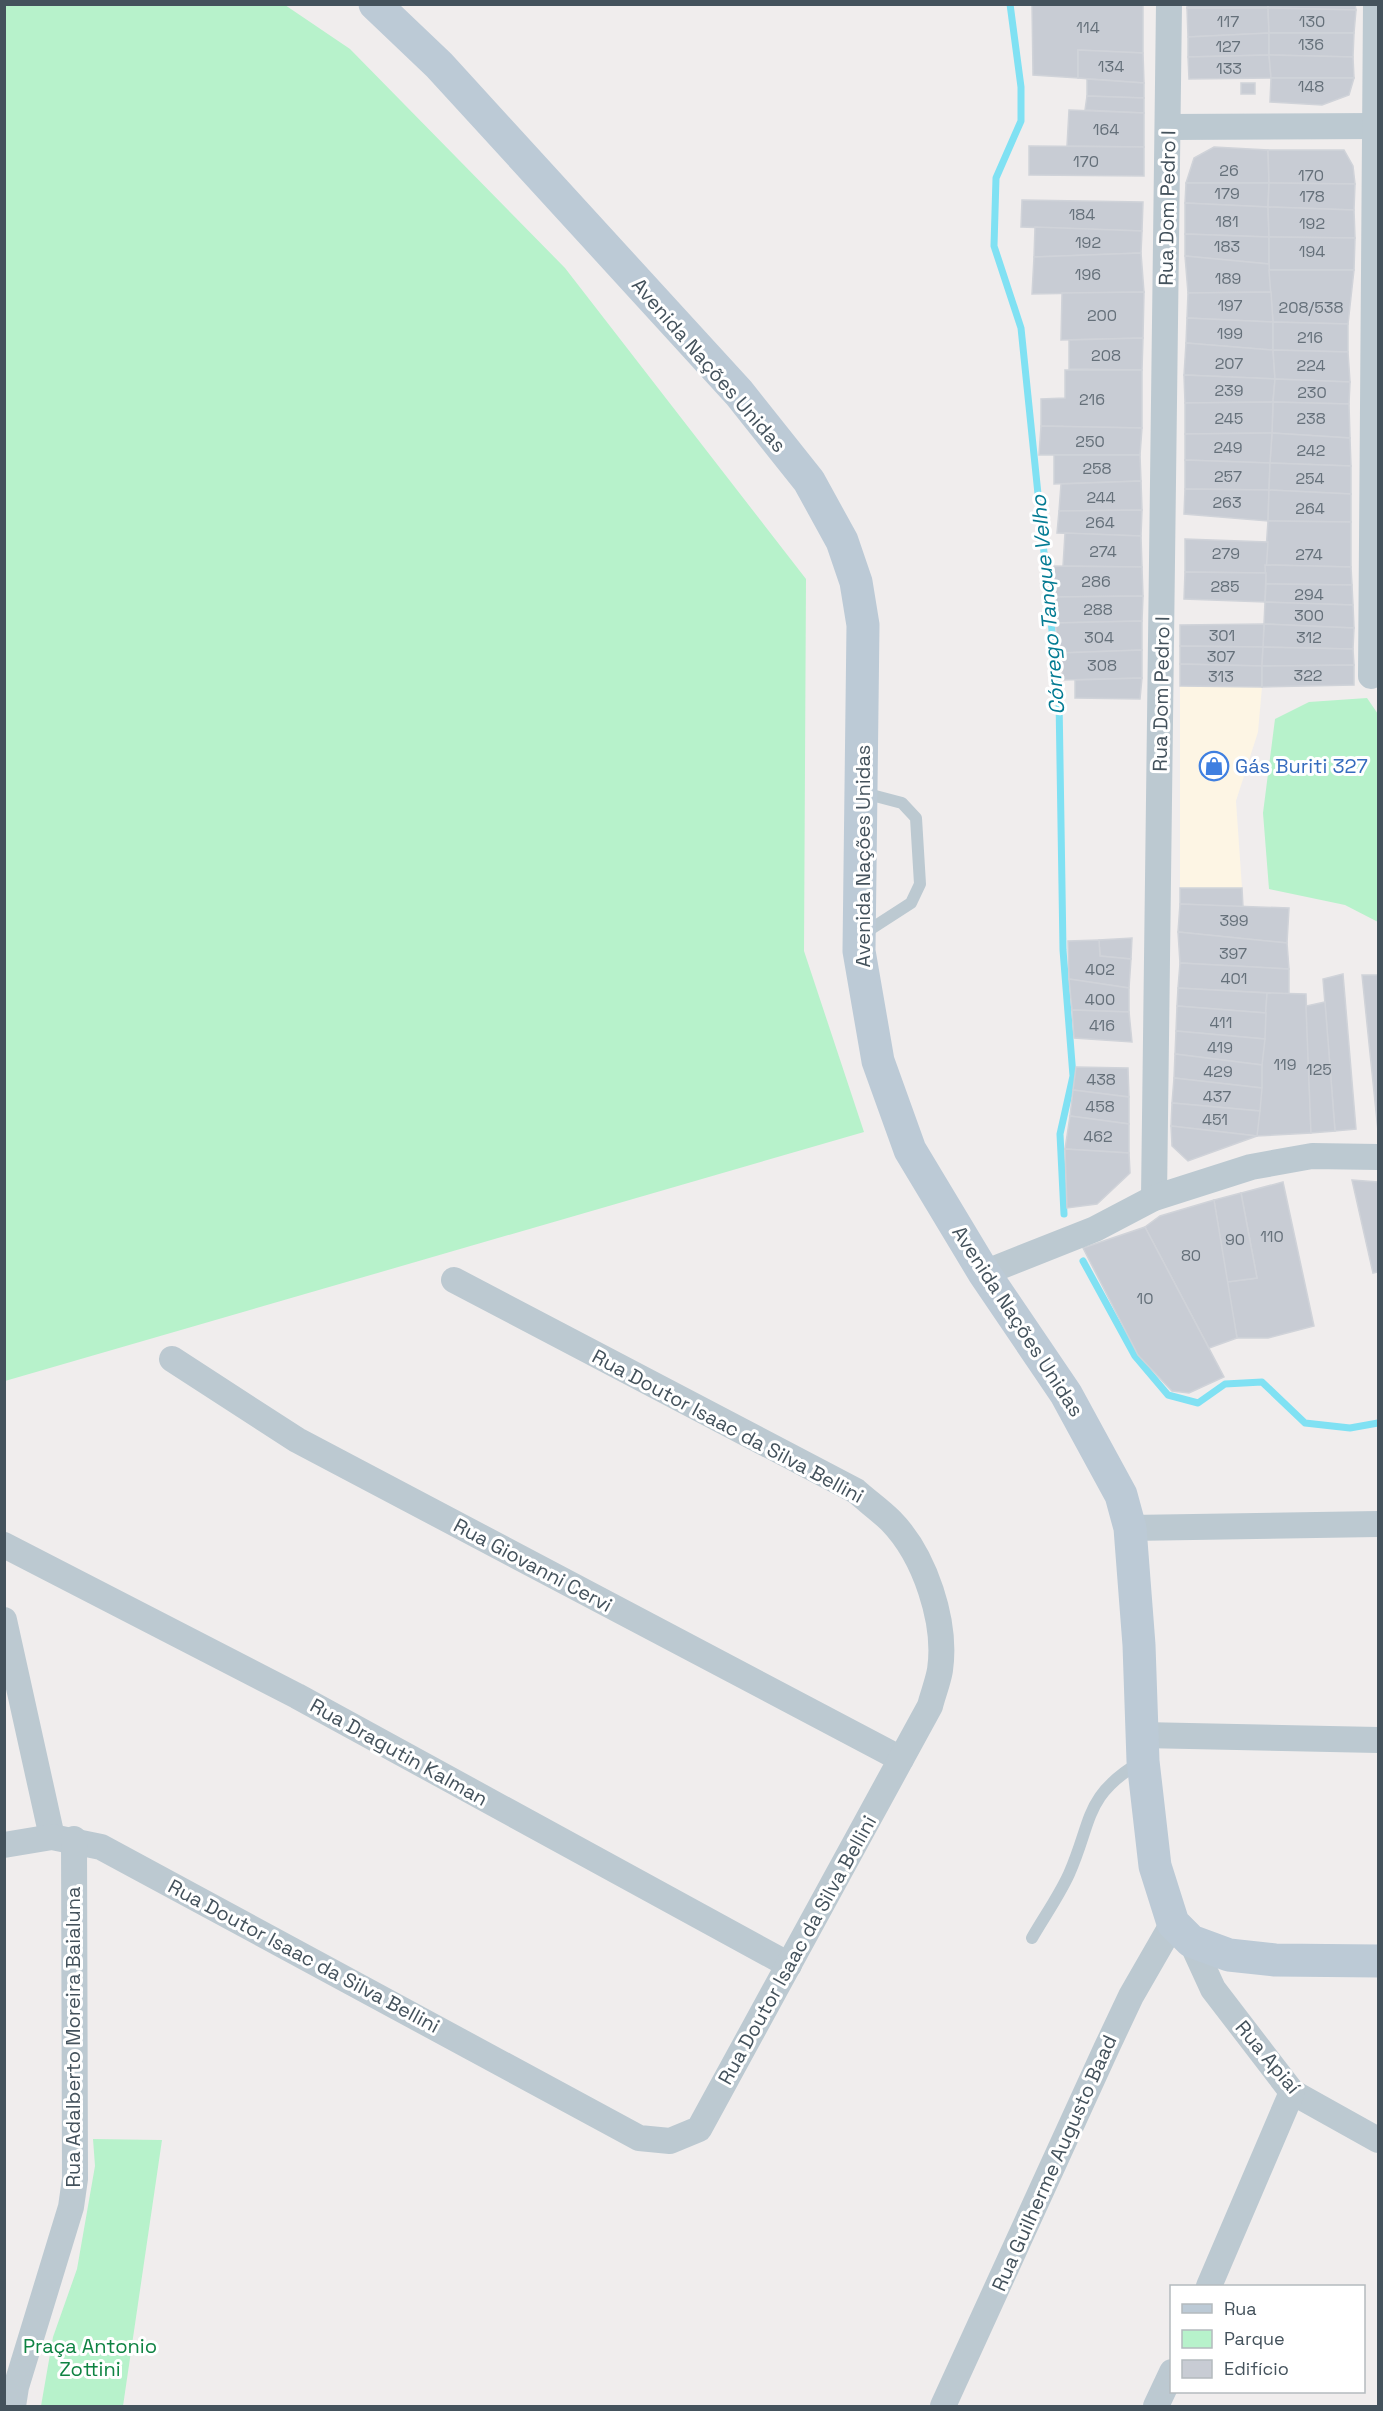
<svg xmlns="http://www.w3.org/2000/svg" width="1383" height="2411" font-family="'Space Grotesk',sans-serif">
<rect width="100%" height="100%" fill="#f0eded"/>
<polygon fill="#fdf5e4" points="1180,686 1262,687 1258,732 1236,801 1242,888 1180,888"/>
<g fill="#b7f2cb">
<polygon points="5,4 285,5 350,49 565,268 806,579 804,951 864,1132 5,1381"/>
<polygon points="1367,698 1378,714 1378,922 1345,905 1269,889 1263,813 1275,719 1309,702"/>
<polygon points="93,2139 162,2140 123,2406 41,2406 53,2337 77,2269 95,2166"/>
</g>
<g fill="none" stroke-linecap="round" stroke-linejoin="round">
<g stroke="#80e1f3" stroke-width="7">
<polyline points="1010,4 1021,87 1021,121 996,178 994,246 1021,328 1059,699 1063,950 1073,1076 1060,1134 1064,1214"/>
<polyline points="1083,1261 1135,1356 1168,1395 1198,1403 1225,1384 1262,1382 1305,1423 1350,1428 1378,1423"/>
</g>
</g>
<g fill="#c8ccd4" stroke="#d0d3d9" stroke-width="1.5">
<polygon points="1032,4 1143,4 1143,53 1078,50 1078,78 1033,75"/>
<rect x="1187" y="4" width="81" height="4"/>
<polygon points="1268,4 1355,4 1356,10 1268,8"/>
<polygon points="1187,8 1268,8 1269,33 1188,37"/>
<polygon points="1268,8 1356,10 1354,33 1269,33"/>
<polygon points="1269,33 1269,55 1188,57 1188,37"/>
<polygon points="1269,33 1354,33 1353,57 1269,55"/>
<polygon points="1078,50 1143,53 1144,83 1078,78"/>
<polygon points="1269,55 1271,78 1189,79 1188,57"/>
<polygon points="1269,55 1353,57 1354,78 1271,78"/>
<polygon points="1271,78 1354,78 1349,95 1322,105 1270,102"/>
<polygon points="1087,79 1144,83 1144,98 1087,96"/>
<rect x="1241" y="83" width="14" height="11"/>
<polygon points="1087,96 1144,98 1144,113 1085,110"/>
<polygon points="1069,110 1144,113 1144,147 1067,146"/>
<polygon points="1029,146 1144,147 1144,176 1029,175"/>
<polygon points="1214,147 1268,150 1269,183 1186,183 1194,158"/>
<polygon points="1268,150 1344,150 1353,166 1355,184 1269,183"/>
<polygon points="1186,183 1269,183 1268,207 1185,203"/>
<polygon points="1269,183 1355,184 1354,210 1268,207"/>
<polygon points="1022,200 1143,202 1142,231 1021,227"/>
<polygon points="1185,203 1268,207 1269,237 1185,234"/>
<polygon points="1268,207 1354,210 1355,238 1269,237"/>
<polygon points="1035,227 1142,231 1141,253 1034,257"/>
<polygon points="1185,234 1269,237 1269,264 1185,256"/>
<polygon points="1269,237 1355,238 1354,270 1269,270"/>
<polygon points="1141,253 1144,292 1032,294 1034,257"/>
<polygon points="1185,256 1269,264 1271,292 1188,293"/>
<polygon points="1269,270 1354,270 1348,324 1273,322"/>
<polygon points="1144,292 1143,338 1061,340 1062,293"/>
<polygon points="1271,292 1273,322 1187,318 1188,293"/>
<polygon points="1187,318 1273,322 1273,350 1186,343"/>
<polygon points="1273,322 1348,324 1348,352 1273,350"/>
<polygon points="1143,338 1142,370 1069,369 1069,340"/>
<polygon points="1186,343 1273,350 1275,379 1184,375"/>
<polygon points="1273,350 1348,352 1350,382 1275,379"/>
<polygon points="1065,370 1142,370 1142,428 1041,426 1041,399 1065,398"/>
<polygon points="1184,375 1275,379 1273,402 1185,403"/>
<polygon points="1275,379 1350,382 1349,404 1273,402"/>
<polygon points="1273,402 1349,404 1350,438 1272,433"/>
<polygon points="1273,402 1272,433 1185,434 1185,403"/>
<polygon points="1041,426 1142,428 1140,455 1039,455"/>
<polygon points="1272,433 1350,438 1351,466 1270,463"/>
<polygon points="1272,433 1270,463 1185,460 1185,434"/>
<polygon points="1054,455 1140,455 1141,481 1054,484"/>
<polygon points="1185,460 1270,463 1269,490 1185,489"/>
<polygon points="1270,463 1351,466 1351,494 1269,490"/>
<polygon points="1141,481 1142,510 1059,511 1061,484"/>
<polygon points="1185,489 1269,490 1268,521 1184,514"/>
<polygon points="1269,490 1351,494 1351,522 1268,521"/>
<polygon points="1142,510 1141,536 1057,533 1059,511"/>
<polygon points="1268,521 1351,522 1351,567 1265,565"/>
<polygon points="1065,533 1141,536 1142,567 1063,566"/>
<polygon points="1185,539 1268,542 1266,573 1185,572"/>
<polygon points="1265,565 1351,567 1352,585 1266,584"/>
<polygon points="1048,566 1142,567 1143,596 1051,597"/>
<polygon points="1185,572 1266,573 1265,602 1184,599"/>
<polygon points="1266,584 1352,585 1353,605 1265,602"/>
<polygon points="1143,596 1142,621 1055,623 1051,597"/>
<polygon points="1265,602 1353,605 1354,628 1264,624"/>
<polygon points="1142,621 1142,650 1060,653 1055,623"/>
<polygon points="1264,624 1354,628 1353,649 1263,647"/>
<polygon points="1264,624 1263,647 1180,646 1180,625"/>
<polygon points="1180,646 1263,647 1262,666 1180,664"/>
<polygon points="1263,647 1353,649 1354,665 1262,666"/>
<polygon points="1142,650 1142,678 1063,680 1060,653"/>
<polygon points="1180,664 1262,666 1262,687 1180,686"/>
<polygon points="1354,665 1354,685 1262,687 1262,666"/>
<polygon points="1142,678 1140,699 1075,698 1075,680"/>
<polygon points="1180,888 1242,888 1243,907 1180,904"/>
<polygon points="1180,904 1289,908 1287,943 1178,932"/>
<polygon points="1178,932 1287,943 1289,969 1180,963"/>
<polygon points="1132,938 1131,959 1100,956 1099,940"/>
<polygon points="1099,940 1100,956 1131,959 1129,988 1069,979 1068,941"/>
<polygon points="1180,963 1289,969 1289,994 1178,988"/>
<polygon points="1343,974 1356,1129 1335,1131 1323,979"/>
<polygon points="1362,975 1378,975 1378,1131"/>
<polygon points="1069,979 1129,988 1129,1012 1072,1010"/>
<polygon points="1178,988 1267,993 1266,1013 1177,1006"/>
<polygon points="1267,993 1306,994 1311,1133 1257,1136"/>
<polygon points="1325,1002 1335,1131 1311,1133 1306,1006"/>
<polygon points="1177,1006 1266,1013 1265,1039 1176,1031"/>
<polygon points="1072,1010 1129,1012 1132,1042 1074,1038"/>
<polygon points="1176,1031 1265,1039 1262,1065 1175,1054"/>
<polygon points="1175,1054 1262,1065 1262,1088 1174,1078"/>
<polygon points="1076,1067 1128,1068 1129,1097 1073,1090"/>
<polygon points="1174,1078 1262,1088 1260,1111 1172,1103"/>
<polygon points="1073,1090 1129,1097 1129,1124 1070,1116"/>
<polygon points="1172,1103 1260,1111 1257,1136 1171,1126"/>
<polygon points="1070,1116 1129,1124 1129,1153 1065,1149"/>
<polygon points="1171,1126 1257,1136 1188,1161 1172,1146"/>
<polygon points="1065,1149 1129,1153 1130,1173 1097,1204 1067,1208"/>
<polygon points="1352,1180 1378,1182 1378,1272 1373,1273"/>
<polygon points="1283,1182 1314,1326 1268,1338 1237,1338 1227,1282 1257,1278 1241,1193"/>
<polygon points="1241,1193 1257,1278 1227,1282 1214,1200"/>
<polygon points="1214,1200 1237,1338 1209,1348 1145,1227 1160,1216"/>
<polygon points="1145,1227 1224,1377 1189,1393 1172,1391 1138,1355 1083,1248"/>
</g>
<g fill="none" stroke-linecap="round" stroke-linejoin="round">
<g stroke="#bcc9d1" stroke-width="12">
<polyline points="863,934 911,903 920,884 916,818 902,803 864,793"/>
<path d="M1032,1938C1044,1917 1059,1896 1069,1874C1093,1820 1083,1796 1142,1761"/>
</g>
<g stroke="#bcc9d1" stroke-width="26">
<polyline points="1168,127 1378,126"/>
<polyline points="1371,676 1376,4"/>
<polyline points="1154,1198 1169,4"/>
<polyline points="984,1273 1095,1229 1154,1198 1251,1167 1312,1156 1378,1157"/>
<polyline points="172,1359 297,1440 901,1759"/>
<polyline points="1130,1528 1378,1524"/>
<polyline points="4,1545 297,1696 789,1965"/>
<polyline points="4,1620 52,1837"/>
<polyline points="1142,1735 1378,1740"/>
<path d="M4,1845L52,1837L101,1847L639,2138L670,2141L699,2129L930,1706C933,1694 938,1682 940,1670C947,1622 925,1556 891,1521C880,1510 867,1501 856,1491L454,1280"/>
<polyline points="1191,1941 1213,1989 1292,2092 1378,2140"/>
<polyline points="1209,2286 1292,2092"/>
<polyline points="13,2406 16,2387 71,2207 75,2179 74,1839"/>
<polyline points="943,2406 1106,2049 1131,1996 1173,1923"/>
<polyline points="1156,2406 1172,2372"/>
</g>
<polyline stroke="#bccad6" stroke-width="33" points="375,4 439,65 739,393 809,481 842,541 856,582 863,625 859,951 878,1061 910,1150 984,1273 1066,1394 1121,1495 1130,1528 1139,1645 1143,1761 1155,1866 1173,1923 1191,1941 1229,1955 1275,1960 1378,1961"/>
</g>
<defs>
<g id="shop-ring" transform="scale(1.5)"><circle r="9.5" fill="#fff" stroke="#3f7fe0" stroke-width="1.5"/><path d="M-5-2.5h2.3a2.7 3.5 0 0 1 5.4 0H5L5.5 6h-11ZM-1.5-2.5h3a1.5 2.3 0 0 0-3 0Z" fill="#3f7fe0"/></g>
</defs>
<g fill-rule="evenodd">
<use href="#shop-ring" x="1214" y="766"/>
</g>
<g text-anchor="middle" stroke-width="6" stroke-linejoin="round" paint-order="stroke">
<g font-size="16" fill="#65707a">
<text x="1228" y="27">117</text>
<text x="1312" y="27">130</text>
<text x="1088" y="33">114</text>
<text x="1311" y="50">136</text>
<text x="1228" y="52">127</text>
<text x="1111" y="72">134</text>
<text x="1229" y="74">133</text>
<text x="1311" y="92">148</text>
<text x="1106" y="135">164</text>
<text x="1086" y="167">170</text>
<text x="1229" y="176">26</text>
<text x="1311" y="181">170</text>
<text x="1227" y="199">179</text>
<text x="1312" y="202">178</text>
<text x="1082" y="220">184</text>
<text x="1227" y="227">181</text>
<text x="1312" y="229">192</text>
<text x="1088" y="248">192</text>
<text x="1227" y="252">183</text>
<text x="1312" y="257">194</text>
<text x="1088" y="280">196</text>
<text x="1228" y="284">189</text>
<text x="1230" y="311">197</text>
<text x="1311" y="313">208/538</text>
<text x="1102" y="321">200</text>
<text x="1230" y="339">199</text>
<text x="1310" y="343">216</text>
<text x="1106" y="361">208</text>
<text x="1229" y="369">207</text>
<text x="1311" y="371">224</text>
<text x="1229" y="396">239</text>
<text x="1312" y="398">230</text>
<text x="1092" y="405">216</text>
<text x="1229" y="424">245</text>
<text x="1311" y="424">238</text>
<text x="1090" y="447">250</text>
<text x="1228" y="453">249</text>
<text x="1311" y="456">242</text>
<text x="1097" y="474">258</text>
<text x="1228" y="482">257</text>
<text x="1310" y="484">254</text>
<text x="1101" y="503">244</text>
<text x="1227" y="508">263</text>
<text x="1310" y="514">264</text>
<text x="1100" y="528">264</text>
<text x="1103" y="557">274</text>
<text x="1226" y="559">279</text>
<text x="1309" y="560">274</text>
<text x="1096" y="587">286</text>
<text x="1225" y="592">285</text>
<text x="1309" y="600">294</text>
<text x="1098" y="615">288</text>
<text x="1309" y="621">300</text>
<text x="1222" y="641">301</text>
<text x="1099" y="643">304</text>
<text x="1309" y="643">312</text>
<text x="1221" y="662">307</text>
<text x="1102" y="671">308</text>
<text x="1308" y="681">322</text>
<text x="1221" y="682">313</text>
<text x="1234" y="926">399</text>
<text x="1233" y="959">397</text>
<text x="1100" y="975">402</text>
<text x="1234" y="984">401</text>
<text x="1100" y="1005">400</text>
<text x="1221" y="1028">411</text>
<text x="1102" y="1031">416</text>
<text x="1220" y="1053">419</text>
<text x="1285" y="1070">119</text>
<text x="1319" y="1075">125</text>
<text x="1218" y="1077">429</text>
<text x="1101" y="1085">438</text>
<text x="1217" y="1102">437</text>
<text x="1100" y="1112">458</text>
<text x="1215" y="1125">451</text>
<text x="1098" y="1142">462</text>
<text x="1272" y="1242">110</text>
<text x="1235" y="1245">90</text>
<text x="1191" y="1261">80</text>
<text x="1145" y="1304">10</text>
</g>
<g font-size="20" fill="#44525c" stroke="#fff">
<text transform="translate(1167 208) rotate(-89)" y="7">Rua Dom Pedro I</text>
<text transform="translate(709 365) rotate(49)" y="7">Avenida Nações Unidas</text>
<text transform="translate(1161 694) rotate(-89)" y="7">Rua Dom Pedro I</text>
<text transform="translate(863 856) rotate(-90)" y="7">Avenida Nações Unidas</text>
<text transform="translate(1018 1321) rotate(57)" y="7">Avenida Nações Unidas</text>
<text transform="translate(728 1426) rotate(28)" y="7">Rua Doutor Isaac da Silva Bellini</text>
<text transform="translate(533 1565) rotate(28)" y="7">Rua Giovanni Cervi</text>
<text transform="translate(399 1752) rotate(29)" y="7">Rua Dragutin Kalman</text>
<text transform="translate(797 1950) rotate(-61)" y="7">Rua Doutor Isaac da Silva Bellini</text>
<text transform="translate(304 1956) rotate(28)" y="7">Rua Doutor Isaac da Silva Bellini</text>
<text transform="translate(73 2037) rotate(-90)" y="7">Rua Adalberto Moreira Baialuna</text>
<text transform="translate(1268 2057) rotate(50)" y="7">Rua Apiaí</text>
<text transform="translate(1054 2163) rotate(-66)" y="7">Rua Guilherme Augusto Baad</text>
</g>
<g font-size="20" fill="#366cbe" stroke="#fff" text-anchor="start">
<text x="1235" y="773">Gás Buriti 327</text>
</g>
<g font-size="20" fill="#0f8343" stroke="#fff">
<text x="90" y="2353">Praça Antonio<tspan x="90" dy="23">Zottini</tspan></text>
</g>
<g font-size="21" font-style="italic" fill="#037b93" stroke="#fff">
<text transform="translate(1048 605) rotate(-95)" y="7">Córrego Tanque Velho</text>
</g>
</g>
<rect width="1383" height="2411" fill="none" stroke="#44525c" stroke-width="12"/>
<rect x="1170" y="2285" width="195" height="108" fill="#ffffff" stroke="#b4babe" stroke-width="1.5"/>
<rect x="1182" y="2304" width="30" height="9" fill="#bccad6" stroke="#b4babe" stroke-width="1.5"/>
<text x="1224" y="2315" font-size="18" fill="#44525c">Rua</text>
<rect x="1182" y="2330" width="30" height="18" fill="#b7f2cb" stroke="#b4babe" stroke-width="1.5"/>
<text x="1224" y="2345" font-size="18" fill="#44525c">Parque</text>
<rect x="1182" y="2360" width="30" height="18" fill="#c8ccd4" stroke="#b4babe" stroke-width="1.5"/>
<text x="1224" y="2375" font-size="18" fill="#44525c">Edifício</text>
</svg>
